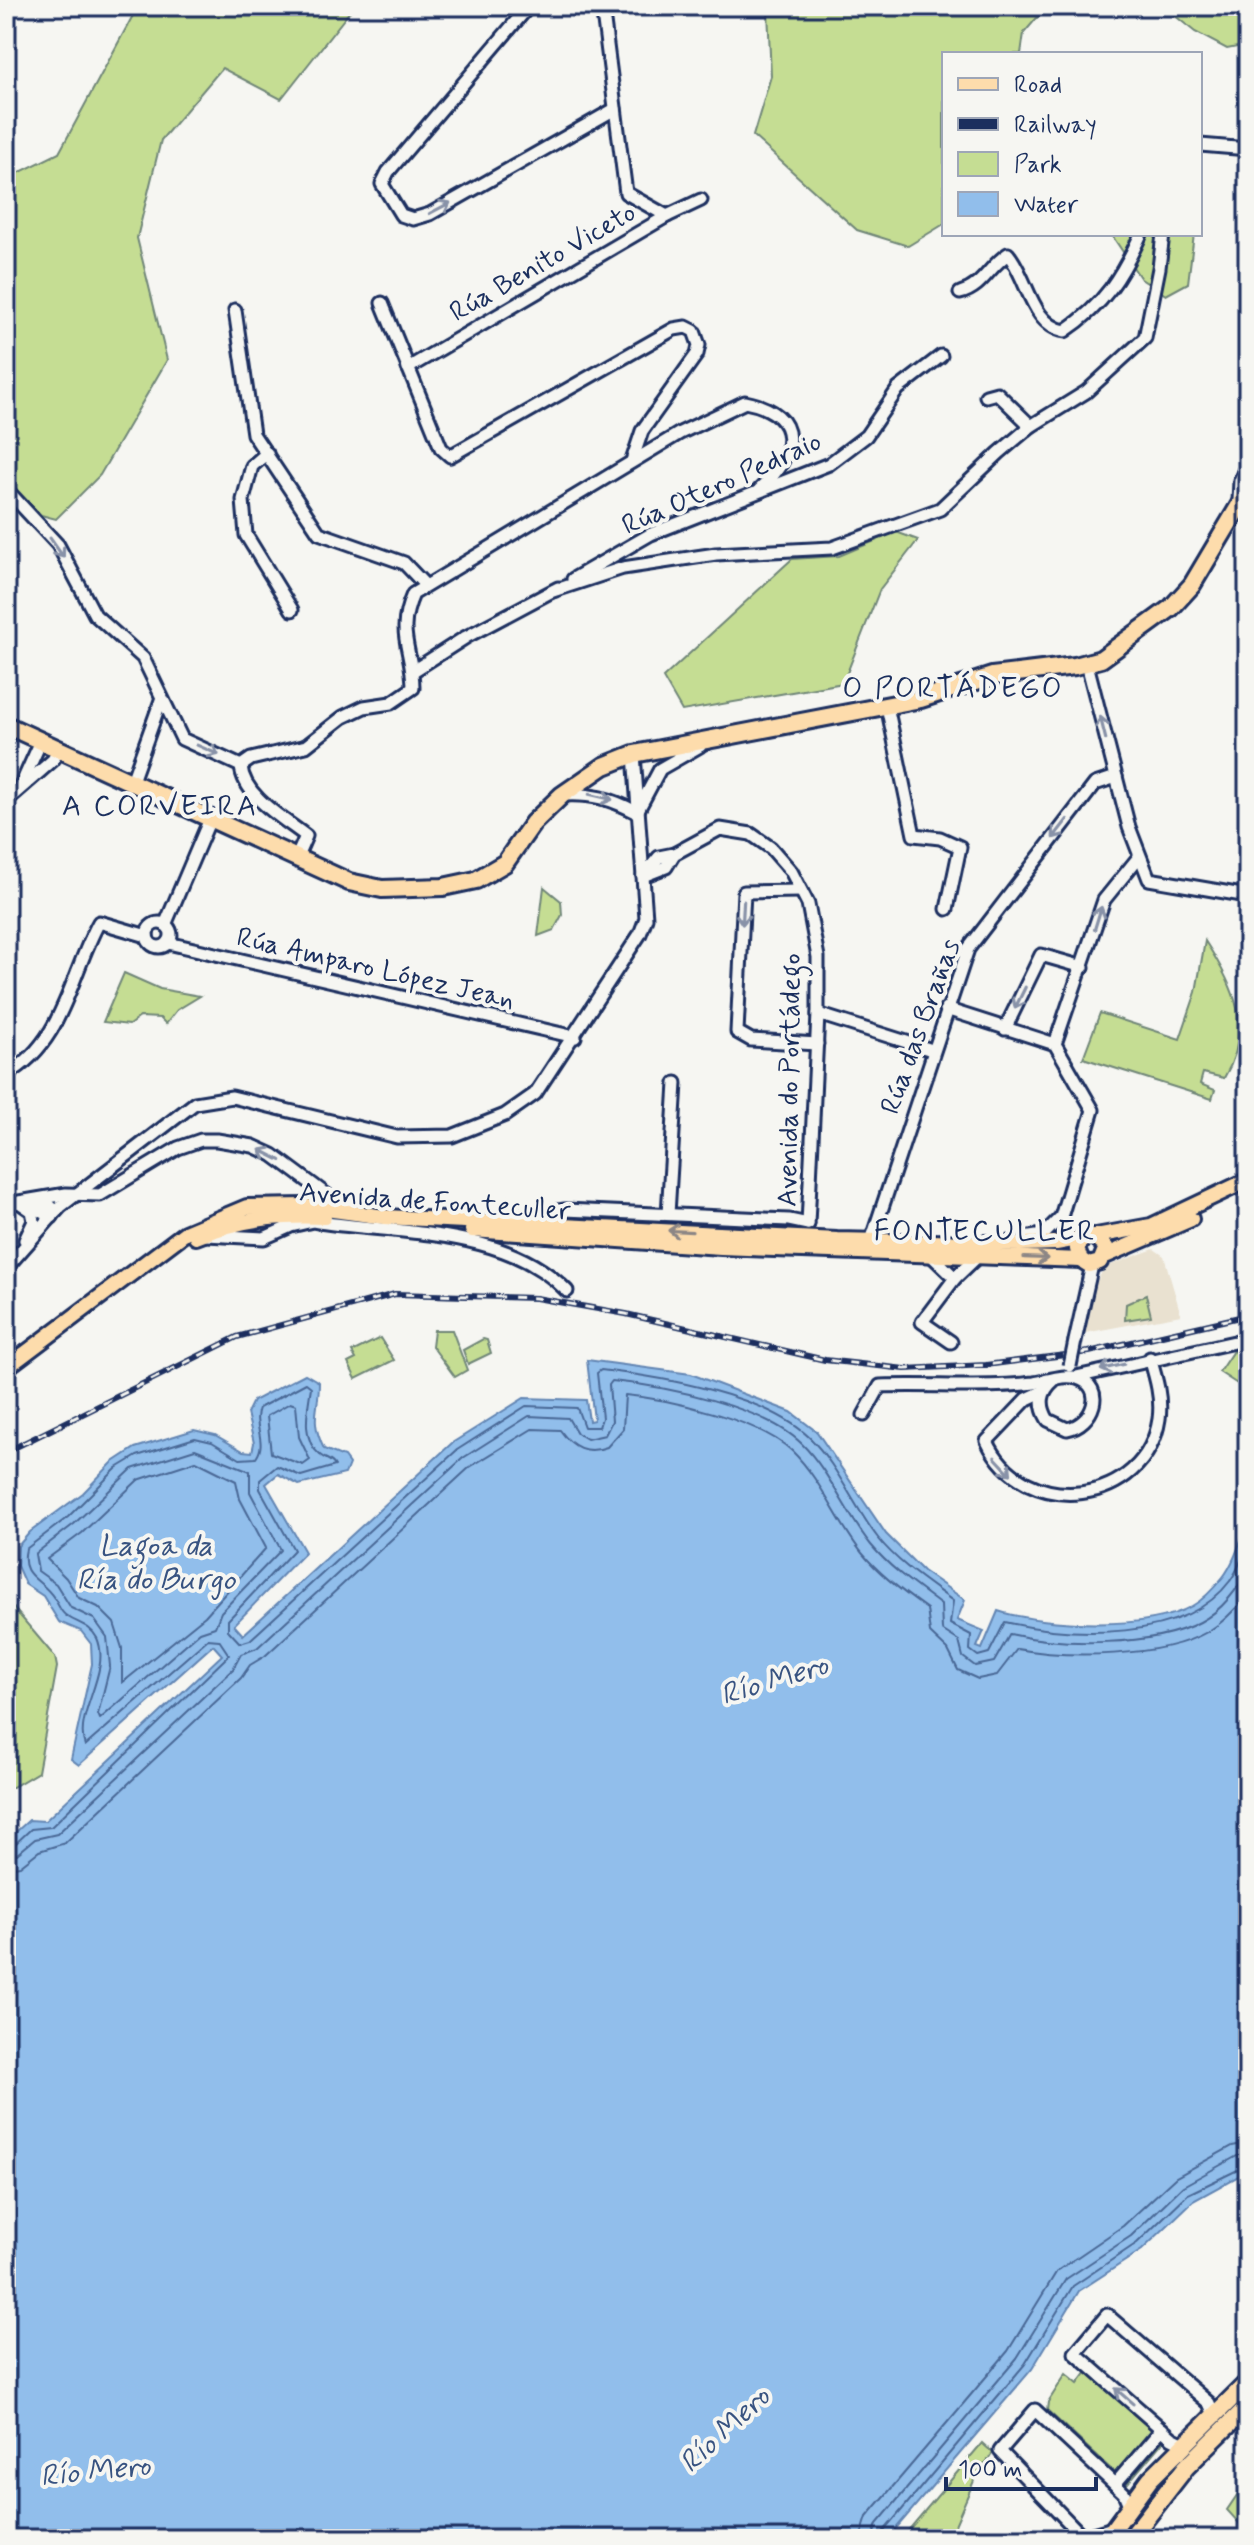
<svg xmlns="http://www.w3.org/2000/svg" width="1254" height="2545" font-family="Mynerve,sans-serif">
<rect width="100%" height="100%" fill="#f6f6f2"/>
<filter id="ink" filterUnits="userSpaceOnUse"><feTurbulence type="fractalNoise" baseFrequency=".0125" numOctaves="2"/><feDisplacementMap in="SourceGraphic" scale="16" xChannelSelector="R" yChannelSelector="G"/><feConvolveMatrix kernelMatrix="1 2 1 2 8 2 1 2 1" color-interpolation-filters="sRGB"/></filter>
<g filter="url(#ink)">
<polygon fill="#e9e1d0" points="1154,1249 1164,1256 1181,1315 1085,1333 1094,1286 1102,1272 1108,1266"/>
<g fill="#c5dd93" stroke="#708678" stroke-width="2">
<polygon points="138,6 354,6 281,99 222,68 161,140 137,238 167,360 100,475 56,519 41,515 6,480 6,179 59,153"/>
<polygon points="762,6 1047,6 1024,33 1021,54 944,54 944,224 908,246 857,230 753,136 771,76 768,11"/>
<polygon points="1163,6 1248,6 1248,45 1227,49 1195,32"/>
<polygon points="1111,234 1194,234 1188,283 1166,295 1141,279"/>
<polygon points="896,532 918,540 880,589 843,683 682,711 663,678 792,559 839,556"/>
<polygon points="544,887 561,901 562,915 554,930 538,936"/>
<path d="M1205,941C1235,987 1254,1028 1224,1078L1203,1073L1200,1084L1215,1090L1212,1099L1083,1058L1100,1013L1180,1039L1196,992Z"/>
<polygon points="124,973 160,989 200,996 177,1010 166,1024 160,1018 140,1017 129,1025 103,1022"/>
<polygon points="1146,1295 1151,1316 1125,1320 1126,1304"/>
<polygon points="434,1330 452,1330 467,1370 455,1377 432,1346"/>
<polygon points="380,1338 394,1360 356,1379 348,1363 356,1359 352,1352"/>
<polygon points="483,1339 487,1340 491,1353 468,1364 463,1350"/>
<polygon points="1233,1351 1248,1361 1248,1391 1219,1372"/>
<polygon points="6,1599 55,1657 57,1667 38,1772 6,1791"/>
<polygon points="1087,2372 1165,2439 1127,2484 1047,2410 1048,2402 1066,2374 1078,2384"/>
<polygon points="982,2443 993,2453 976,2476 949,2539 901,2539"/>
<polygon points="1248,2479 1248,2533 1227,2510"/>
</g>
<path fill="#91beeb" stroke="#6285b3" stroke-width="2" d="M587,1360L691,1374L791,1412L817,1432L886,1534L923,1571L965,1600L957,1620L984,1631L977,1647L982,1649L998,1611C1046,1626 1147,1631 1192,1606C1203,1600 1215,1587 1223,1577C1235,1562 1241,1538 1248,1521V2171L1193,2201L1142,2250L1079,2291L1032,2369L887,2539H6V1841L29,1820L45,1821L222,1655L213,1645L79,1765L71,1759L92,1664L91,1644L81,1631L59,1622L43,1596L25,1584L17,1566L18,1546L30,1532L83,1493L112,1463L135,1448L194,1430L215,1435L243,1451L252,1452L254,1443L247,1413L253,1401L305,1374L319,1382C319,1413 309,1417 324,1449L344,1457L349,1464L345,1474L299,1485L278,1474L266,1484L305,1552L234,1625L243,1635L452,1443L524,1398L586,1400L589,1421L594,1420Z"/>
<g fill="none" stroke-linecap="round" stroke-linejoin="round">
<g stroke="#4a6896" stroke-width="2">
<polygon points="290,1403 296,1405 299,1437 310,1460 303,1465 271,1453 267,1416"/>
<polygon points="195,1449 250,1471 250,1492 281,1550 221,1612 215,1627 200,1632 100,1719 98,1714 110,1666 107,1637 94,1619 71,1608 56,1584 38,1571 35,1554 74,1524 132,1469"/>
<polygon points="196,1461 236,1481 240,1499 266,1548 205,1616 122,1683 122,1648 114,1623 98,1607 79,1598 66,1578 47,1559 82,1533 138,1480"/>
<path d="M6,1846L14,1845L31,1829L51,1827L229,1655L219,1640L208,1639L85,1746C73,1715 112,1672 97,1638C90,1625 79,1624 68,1617C60,1613 59,1605 54,1598C42,1578 19,1578 26,1549L68,1517L117,1468L137,1456L195,1438L212,1442L240,1459L256,1458C268,1441 252,1426 259,1408L306,1383L311,1387C308,1408 300,1439 320,1455C326,1460 331,1459 335,1466L301,1476L277,1466L260,1480V1489L294,1550L228,1620V1630L240,1643L250,1640L457,1450L526,1406L577,1408L584,1427H599L602,1418L597,1373L601,1370C661,1377 764,1394 809,1437C837,1464 854,1507 878,1538C899,1564 927,1582 953,1601L950,1624L971,1635L970,1650L978,1656L989,1653L1005,1622C1071,1637 1184,1643 1230,1581C1239,1570 1243,1554 1248,1542"/>
<path d="M6,1856L17,1854L35,1839L57,1834L233,1669L241,1654L257,1648L463,1458L529,1416L568,1418L577,1433L587,1439L605,1435L612,1421L609,1385L612,1381C664,1386 764,1406 802,1444C830,1472 846,1514 871,1545C891,1569 917,1587 941,1605L942,1630L959,1641L963,1657L975,1666L994,1662L1010,1634C1061,1646 1153,1647 1200,1622C1221,1611 1239,1589 1248,1568"/>
<path d="M6,1868L20,1866L39,1851L65,1843L241,1678L250,1665L265,1656L470,1467L532,1429L560,1430C572,1447 586,1455 607,1447L623,1429L625,1395C670,1399 759,1420 792,1451C821,1479 837,1522 862,1553C880,1575 904,1593 927,1609L930,1633L948,1650L958,1670L978,1679L997,1675L1017,1649C1066,1658 1162,1658 1207,1632C1223,1623 1236,1608 1248,1595"/>
<polyline points="860,2539 867,2517 1008,2351 1057,2271 1123,2226 1176,2177 1232,2146 1248,2143"/>
<polyline points="872,2539 877,2524 1017,2358 1066,2279 1131,2236 1183,2186 1237,2156 1248,2155"/>
<polyline points="882,2539 884,2531 1025,2364 1073,2286 1137,2243 1188,2194 1248,2165"/>
</g>
<g stroke="#1b2f5e" stroke-width="17">
<g id="minor">
<polyline points="529,6 388,172 382,184 401,215 413,219 430,214 615,109"/>
<polyline points="602,6 626,193 667,216"/>
<polyline points="1200,145 1248,149"/>
<path d="M960,293C983,287 989,266 1008,254C1028,278 1031,325 1065,331C1104,305 1122,276 1141,234"/>
<polyline points="382,303 441,448 450,456 674,329 686,327 694,331 699,345 697,354 642,431 632,461"/>
<polyline points="235,310 253,434 319,533 404,563 425,585"/>
<polyline points="408,368 667,216 701,200"/>
<polyline points="986,396 997,393 1031,426"/>
<polyline points="267,453 252,466 243,500 246,535 292,610"/>
<polyline points="6,489 58,545 95,615 143,658 182,739 241,766"/>
<polyline points="1239,501 1240,481 1248,462"/>
<polyline points="573,579 651,534 829,464 866,436 898,389 941,356"/>
<polyline points="553,591 623,568 716,554 832,548 940,509 999,453 1031,426 1086,392 1145,338 1159,268 1163,234"/>
<polyline points="1087,664 1129,827 1149,879 1248,896"/>
<polyline points="413,671 466,637 558,588"/>
<polyline points="887,706 914,835 940,838 960,847 947,909"/>
<polyline points="22,783 41,741"/>
<polyline points="131,784 161,700"/>
<path d="M562,795C591,793 612,799 636,812"/>
<polyline points="6,801 53,760 59,749"/>
<polyline points="637,812 660,769 700,746"/>
<path d="M296,859L306,836C283,818 243,796 241,766L251,759L306,746L343,717L364,707L391,703L413,688C413,649 395,635 413,594L680,433L745,402C806,414 796,457 759,490"/>
<polyline points="644,875 659,857 674,854"/>
<polyline points="643,876 666,867 674,854 720,829 751,834 771,848 791,871 808,904 818,957 818,1014 808,1224"/>
<polyline points="801,891 744,892 737,1032 751,1040 817,1044"/>
<circle cx="159" cy="935" r="12"/>
<polyline points="165,925 210,819"/>
<polyline points="168,943 575,1037"/>
<polyline points="946,1009 1055,1044 1093,1110 1061,1217 1043,1235 1024,1238"/>
<polyline points="818,1014 932,1050"/>
<polyline points="1005,1029 1041,955 1083,967"/>
<polyline points="1055,1044 1104,900 1138,858"/>
<path d="M6,1075C64,1043 70,975 99,922L147,936"/>
<polyline points="6,1203 46,1201 53,1209 52,1217 28,1204"/>
<polyline points="668,1214 676,1083"/>
<polyline points="494,1220 565,1210 789,1220 808,1224"/>
<path d="M206,1235L264,1238L291,1226L313,1221C396,1235 504,1226 567,1291"/>
<polyline points="25,1240 34,1221 32,1211 19,1202 66,1194 100,1195 178,1148 201,1140 217,1140 253,1146 273,1155 339,1204 351,1207"/>
<polyline points="870,1244 968,949 1095,784 1116,777"/>
<polyline points="931,1255 955,1278 978,1256"/>
<polyline points="6,1268 60,1207 195,1103 232,1097 397,1137 452,1136 505,1115 535,1094 640,934 646,918 634,754"/>
<polyline points="1075,1341 1092,1265"/>
<polyline points="951,1342 922,1322 955,1278"/>
<polyline points="1076,1377 1248,1339"/>
<path d="M1044,1391L1027,1399L987,1441C1024,1521 1146,1506 1159,1419C1162,1398 1156,1378 1150,1358"/>
<path d="M864,1415L880,1386C931,1384 983,1389 1034,1383C1048,1381 1063,1374 1077,1378C1107,1387 1093,1425 1067,1429L1048,1420C1039,1405 1040,1392 1054,1380"/>
<polyline points="1184,2444 1172,2438 1075,2353 1107,2315 1209,2403 1214,2415"/>
<polyline points="1115,2484 1162,2429"/>
<polyline points="1083,2537 1113,2528"/>
<polyline points="1085,2539 1000,2451 1035,2410 1124,2493 1129,2505"/>
</g>
</g>
<g stroke="#1b2f5e" stroke-width="20">
<g id="major">
<polyline points="472,1230 721,1247 1081,1260"/>
<polyline points="1096,1236 1151,1226 1248,1180"/>
<path d="M196,1237C239,1219 278,1215 324,1217"/>
<polyline points="1105,1256 1191,1219"/>
<polyline points="6,1368 185,1233 247,1207 304,1206 385,1217 837,1240 1020,1244 1056,1243 1093,1236 1106,1247 1100,1262 1089,1265 1081,1260 1077,1249 1082,1240"/>
</g>
</g>
<g stroke="#1b2f5e" stroke-width="22">
<g id="highway">
<polyline points="6,725 349,882 382,889 443,887 476,880 505,863 533,823 562,795 604,766 634,754 921,699 992,676 1075,666 1101,659 1171,608 1192,585 1248,491"/>
<polyline points="1106,2539 1150,2479 1248,2382"/>
<polyline points="1130,2539 1186,2467 1248,2406"/>
</g>
</g>
<use href="#minor" stroke="#f6f6f2" stroke-width="11"/>
<use href="#major" stroke="#fddcac" stroke-width="14"/>
<use href="#highway" stroke="#fddcac" stroke-width="16"/>
<g stroke="#1b2f5e" stroke-width="6">
<polyline id="rail" points="6,1452 237,1337 395,1294 536,1298 626,1314 825,1360 905,1369 986,1365 1089,1352 1248,1315"/>
</g>
<use href="#rail" stroke="#f6f6f2" stroke-width="3" stroke-dasharray="9" stroke-linecap="butt"/>
<g stroke="#1b2f5e" stroke-width="17" stroke-linecap="butt">
<polyline id="minor-bridge" points="1070,1366 1075,1341"/>
</g>
<use href="#minor-bridge" stroke="#f6f6f2" stroke-width="11"/>
</g>
<defs><path id="oneway-shaft" d="M-6 0H5M1.5-3L5.5 0L1.5 3" fill="none" stroke-width="1.6" stroke-linecap="round" stroke-linejoin="round" transform="scale(2)"/></defs>
<g stroke="#8892a8">
<use href="#oneway-shaft" transform="translate(440 208) rotate(-28)"/>
<use href="#oneway-shaft" transform="translate(57 548) rotate(55)"/>
<use href="#oneway-shaft" transform="translate(1103 728) rotate(-104)"/>
<use href="#oneway-shaft" transform="translate(208 750) rotate(24)"/>
<use href="#oneway-shaft" transform="translate(601 797) rotate(13)"/>
<use href="#oneway-shaft" transform="translate(1060 829) rotate(128)"/>
<use href="#oneway-shaft" transform="translate(743 913) rotate(93)"/>
<use href="#oneway-shaft" transform="translate(1098 918) rotate(-73)"/>
<use href="#oneway-shaft" transform="translate(1020 998) rotate(116)"/>
<use href="#oneway-shaft" transform="translate(270 1155) rotate(-153)"/>
<use href="#oneway-shaft" transform="translate(1112 1367) rotate(167)"/>
<use href="#oneway-shaft" transform="translate(1003 1466) rotate(47)"/>
<use href="#oneway-shaft" transform="translate(1124 2396) rotate(-139)"/>
</g>
<g stroke="#8c8685">
<use href="#oneway-shaft" transform="translate(680 1231) rotate(-177)"/>
<use href="#oneway-shaft" transform="translate(1036 1258) rotate(2)"/>
</g>
</g>
<g text-anchor="middle" stroke-width="8" stroke-linejoin="round" paint-order="stroke">
<g font-size="28" fill="#1b2f5e" stroke="#f6f6f2">
<text transform="translate(542 261) rotate(-30)" y="10">Rúa Benito Viceto</text>
<text transform="translate(721 482) rotate(-24)" y="10">Rúa Otero Pedraio</text>
<text transform="translate(376 967) rotate(13)" y="10">Rúa Amparo López Jean</text>
<text transform="translate(919 1026) rotate(-70)" y="10">Rúa das Brañas</text>
<text transform="translate(788 1080) rotate(-89)" y="10">Avenida do Portádego</text>
<text transform="translate(435 1200) rotate(4)" y="10">Avenida de Fonteculler</text>
</g>
<g font-size="30" letter-spacing="2" fill="#1b2f5e" stroke="#f6f6f2">
<text x="953" y="697">O PORTÁDEGO</text>
<text x="160" y="815">A CORVEIRA</text>
<text x="985" y="1240">FONTECULLER</text>
</g>
<g font-size="30" font-style="italic" fill="#385381" stroke="#f6f6f2">
<text x="156" y="1555">Lagoa da<tspan x="156" dy="34">Ría do Burgo</tspan></text>
<text transform="translate(774 1679) rotate(-17)" y="10">Río Mero</text>
<text transform="translate(724 2429) rotate(-43)" y="10">Río Mero</text>
<text transform="translate(95 2470) rotate(-6)" y="10">Río Mero</text>
</g>
</g>
<rect width="1254" height="2545" fill="none" stroke="#f6f6f2" stroke-width="32"/>
<rect x="16" y="16" width="1222" height="2513" fill="none" stroke="#1b2f5e" stroke-width="3" filter="url(#ink)"/>
<rect x="942" y="52" width="260" height="184" fill="#f6f6f2" stroke="#9ea6b7" stroke-width="2"/>
<rect x="958" y="78" width="40" height="12" fill="#fddcac" stroke="#9ea6b7" stroke-width="2"/>
<text x="1014" y="92" font-size="24" fill="#1b2f5e">Road</text>
<rect x="958" y="118" width="40" height="12" fill="#1b2f5e" stroke="#9ea6b7" stroke-width="2"/>
<text x="1014" y="132" font-size="24" fill="#1b2f5e">Railway</text>
<rect x="958" y="152" width="40" height="24" fill="#c5dd93" stroke="#9ea6b7" stroke-width="2"/>
<text x="1014" y="172" font-size="24" fill="#1b2f5e">Park</text>
<rect x="958" y="192" width="40" height="24" fill="#91beeb" stroke="#9ea6b7" stroke-width="2"/>
<text x="1014" y="212" font-size="24" fill="#1b2f5e">Water</text>
<path d="M946 2477v12h150v-12" fill="none" stroke="#1b2f5e" stroke-width="4"/>
<text x="958" y="2477" font-size="24" fill="#1b2f5e" stroke="#f6f6f2" stroke-width="6" paint-order="stroke">100 m</text>
</svg>
